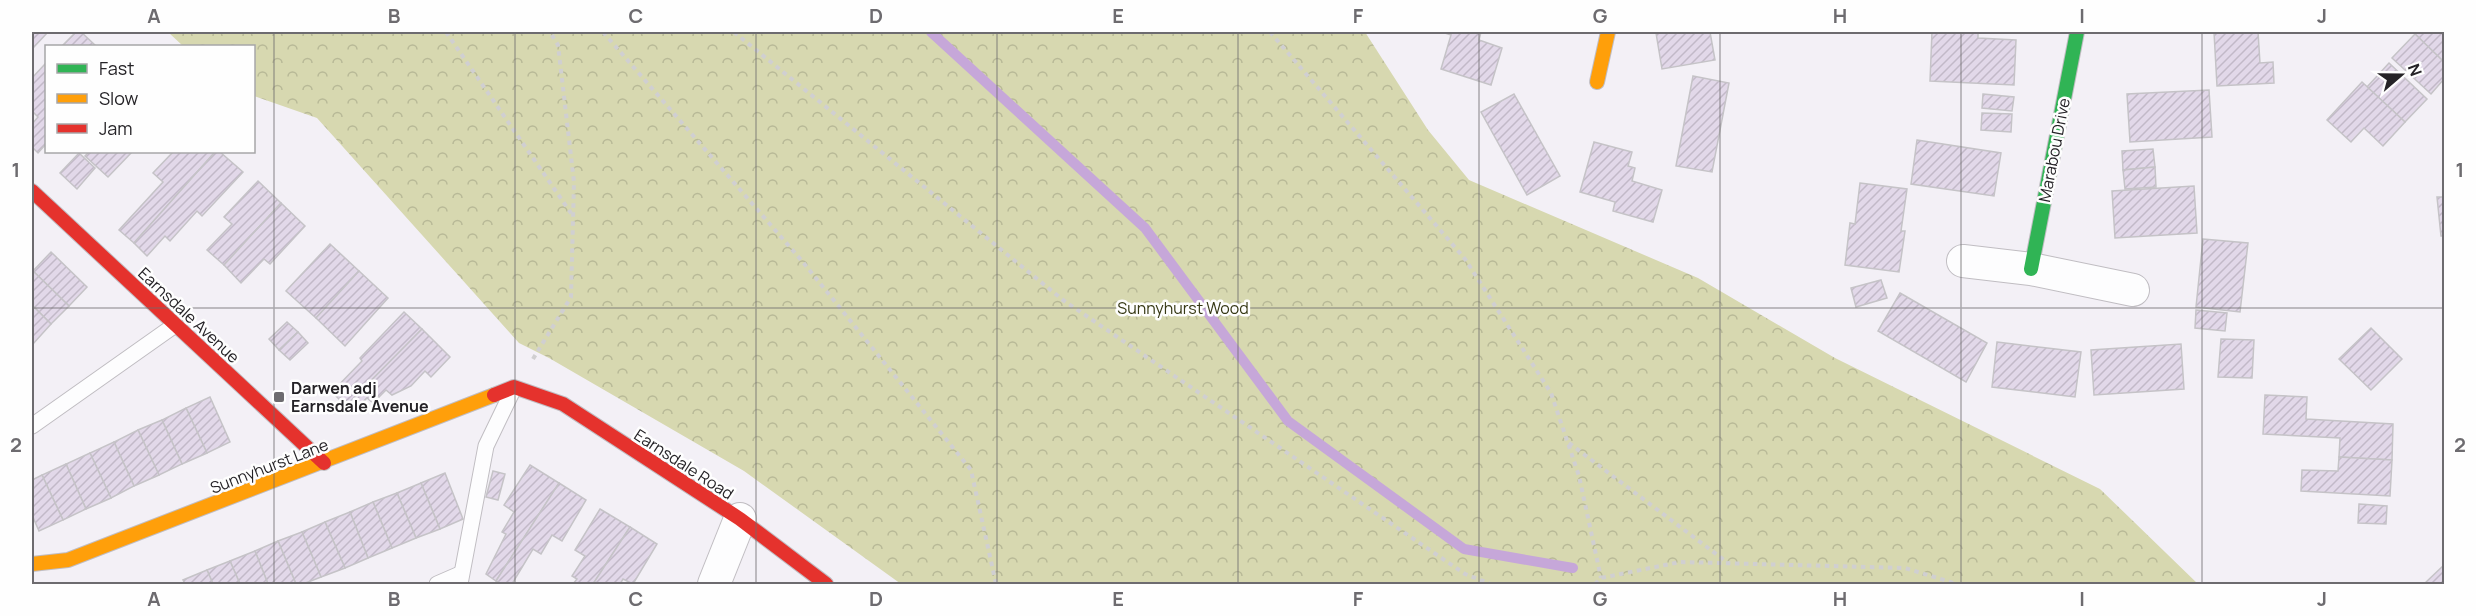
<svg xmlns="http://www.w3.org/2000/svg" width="2476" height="616" font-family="Manrope,sans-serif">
<defs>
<pattern id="forest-crowns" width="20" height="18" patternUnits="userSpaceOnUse" patternTransform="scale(1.5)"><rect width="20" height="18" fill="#d7d8b0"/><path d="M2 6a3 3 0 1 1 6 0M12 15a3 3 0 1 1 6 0" fill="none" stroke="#b8b997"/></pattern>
<pattern id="building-hatch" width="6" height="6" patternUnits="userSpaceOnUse" patternTransform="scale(1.5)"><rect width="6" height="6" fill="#e2d8e9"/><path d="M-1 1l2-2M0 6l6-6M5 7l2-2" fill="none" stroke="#c2b9c8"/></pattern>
</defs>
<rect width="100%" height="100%" fill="#f3f0f6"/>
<polygon fill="url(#forest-crowns)" points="168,32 1365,32 1428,130 1469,180 1698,278 1835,358 2100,489 2198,584 901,584 744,471 549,358 519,343 317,118 254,96 254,46 183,46"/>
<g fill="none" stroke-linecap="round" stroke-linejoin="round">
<polyline stroke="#c6a7d9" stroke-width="10" points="931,32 1145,228 1288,421 1464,549 1573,568"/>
</g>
<g fill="url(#building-hatch)" stroke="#c5c3c7" stroke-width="1.5">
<polygon points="32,32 48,32 32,49"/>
<polygon points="76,32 81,32 96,46 62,46"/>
<polygon points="1442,32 1481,32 1479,40 1502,48 1491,85 1441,69 1451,35"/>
<polygon points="1664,32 1710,32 1715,60 1662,69 1656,33"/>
<polygon points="1932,32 1978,32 1978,38 2016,40 2014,85 1930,81"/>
<polygon points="2214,32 2258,32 2260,63 2273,62 2274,83 2217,86"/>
<polygon points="2417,32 2444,32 2444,62 2415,34"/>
<polygon points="2415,34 2444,62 2444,79 2431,94 2392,58"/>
<polygon points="46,63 46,144 38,153 32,147 32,124 38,117 32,111 32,78"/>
<polygon points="2389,63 2427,99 2405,122 2367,87"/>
<polygon points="1693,76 1729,83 1712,172 1676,166"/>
<polygon points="2362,82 2405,122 2383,146 2364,128 2351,142 2327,120"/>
<polygon points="2209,90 2212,137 2130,142 2127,94"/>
<polygon points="1514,94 1560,176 1527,195 1481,112"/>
<polygon points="1983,94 2014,97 2012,111 1982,108"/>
<polygon points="1982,113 2012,114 2011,132 1981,130"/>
<polygon points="1917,140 2001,153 1994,196 1911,184"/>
<polygon points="1594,142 1632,152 1628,166 1635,168 1632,181 1662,190 1653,222 1613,211 1615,202 1580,192"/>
<polygon points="2153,149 2155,167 2123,170 2122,151"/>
<polygon points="89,152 132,152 108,177 85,156"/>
<polygon points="173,152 215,152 134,243 119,230 163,182 153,173"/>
<polygon points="215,152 220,152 243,172 202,216 197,211 170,241 165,236 147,256 134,243"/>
<polygon points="79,153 95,168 77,189 60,173"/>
<polygon points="2155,167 2156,187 2125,189 2123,170"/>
<polygon points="258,181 281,203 224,265 207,250 232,224 224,217"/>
<polygon points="1860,183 1907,189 1901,231 1905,231 1899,272 1845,265 1850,223 1855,224"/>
<polygon points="2194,186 2197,233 2115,238 2112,191"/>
<polygon points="2437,197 2444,197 2444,236 2441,236"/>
<polygon points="281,203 305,226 270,264 264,259 241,283 224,265"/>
<polygon points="2203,239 2248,243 2240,312 2196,307"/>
<polygon points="330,244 359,271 316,318 286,291"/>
<polygon points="51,252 87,287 69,306 33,271"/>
<polygon points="33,271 69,306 51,324 32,305"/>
<polygon points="359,271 388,298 345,346 316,318"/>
<polygon points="1881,280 1887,298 1856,307 1851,288"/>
<polygon points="1900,293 1987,343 1966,382 1878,331"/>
<polygon points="32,305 51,324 33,344 32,342"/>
<polygon points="2196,310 2227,313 2225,331 2195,328"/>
<polygon points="404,312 422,329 346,406 332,392 362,361 360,358"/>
<polygon points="287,322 298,332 279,350 269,339"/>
<polygon points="2371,328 2402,359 2371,390 2339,359"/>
<polygon points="422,329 450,357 431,377 425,371 411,386 392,395 386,390 373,403 367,398 352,413 346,406"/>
<polygon points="298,332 308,343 290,360 279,350"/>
<polygon points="2221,339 2254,340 2252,378 2218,377"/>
<polygon points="1997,342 2081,352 2075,397 1992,387"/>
<polygon points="2181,344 2184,389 2094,395 2091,350"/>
<polygon points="2265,395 2307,397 2306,419 2393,424 2392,460 2339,457 2340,438 2263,434"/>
<polygon points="210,397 230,442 207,453 186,408"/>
<polygon points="186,408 207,453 182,464 162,420"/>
<polygon points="162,420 182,464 159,475 138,430"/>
<polygon points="138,430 159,475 134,486 114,442"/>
<polygon points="114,442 134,486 111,498 90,453"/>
<polygon points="90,453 111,498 86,509 66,464"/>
<polygon points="2339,457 2392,460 2390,496 2301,491 2302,470 2338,471"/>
<polygon points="66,464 86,509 63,520 42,475"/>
<polygon points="530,465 559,483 496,581 486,574 506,534 502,532 514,512 504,505"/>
<polygon points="493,471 505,474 498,500 486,497"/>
<polygon points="445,473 463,519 440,529 421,483"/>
<polygon points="42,475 63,520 39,531 32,515 32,480"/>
<polygon points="421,483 440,529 416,538 397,493"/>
<polygon points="559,483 586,500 562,541 552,535 541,554 533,549 512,584 502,584 496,581"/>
<polygon points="397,493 416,538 392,548 373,502"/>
<polygon points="373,502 392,548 368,558 350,512"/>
<polygon points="2359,504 2387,506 2386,524 2358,523"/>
<polygon points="600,509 630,527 593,584 573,584 577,579 572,576 585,556 575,550"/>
<polygon points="350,512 368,558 345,568 325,522"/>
<polygon points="325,522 345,568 321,577 302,532"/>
<polygon points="630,527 657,544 633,584 623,579 620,584 593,584"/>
<polygon points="302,532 321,577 303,584 296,584 278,541"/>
<polygon points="278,541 296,584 268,584 255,551"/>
<polygon points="255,551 268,584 240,584 230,561"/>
<polygon points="230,561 240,584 213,584 207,570"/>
<polygon points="2444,565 2444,584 2424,584"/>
<polygon points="207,570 213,584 185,584 183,580"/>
</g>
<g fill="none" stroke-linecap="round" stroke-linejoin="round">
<g stroke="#c0bdc2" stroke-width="17">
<g id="lane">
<polyline points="32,426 175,325"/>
<polyline points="437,584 460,574"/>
<polyline points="460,584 486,446 513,390"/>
</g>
</g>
<g stroke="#c0bdc2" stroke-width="34">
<g id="street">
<polyline points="1963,261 2031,269 2133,290"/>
<polyline points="714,584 740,519"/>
</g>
</g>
<g stroke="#c0bdc2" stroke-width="16">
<polyline id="fast" points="2031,269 2077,32"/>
</g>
<g stroke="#c0bdc2" stroke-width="16">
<g id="slow">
<polyline points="1597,82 1608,32"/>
<polyline points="32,564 68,560 494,395"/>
</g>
</g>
<g stroke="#c0bdc2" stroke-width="16">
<g id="jam">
<polyline points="32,191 324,463"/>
<polyline points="494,395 514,387 563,404 740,519 826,584"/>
</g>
</g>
<g stroke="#d0cfd1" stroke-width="4" stroke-dasharray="4.5 4.5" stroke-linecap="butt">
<polyline points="446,32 573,216"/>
<polyline points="603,32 802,261 971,470 996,584"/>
<polyline points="734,32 1063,300 1465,574 1491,584"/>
<polyline points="1270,32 1465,259 1551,393 1579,476 1601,578"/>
<polyline points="533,359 571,297 574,182 558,45 550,32"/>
<polyline points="1569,443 1728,563"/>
<polyline points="1595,584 1601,578 1680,562 1905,568 1957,584"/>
</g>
<use href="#lane" stroke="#fdfdfe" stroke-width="15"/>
<use href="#street" stroke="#fdfdfe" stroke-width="32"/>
<use href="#fast" stroke="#30b455" stroke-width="14"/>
<use href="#slow" stroke="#ff9f0a" stroke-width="14"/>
<use href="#jam" stroke="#e5322d" stroke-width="14"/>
</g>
<path fill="none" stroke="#6d6b6f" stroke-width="1.5" stroke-opacity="0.55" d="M274,32V584M515,32V584M756,32V584M997,32V584M1238,32V584M1479,32V584M1720,32V584M1961,32V584M2202,32V584M32,308H2444"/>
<rect fill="#6d6b6f" stroke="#fefefe" stroke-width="2" x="273" y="391" width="12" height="12" rx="3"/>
<g text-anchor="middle" stroke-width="5" stroke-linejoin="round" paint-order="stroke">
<g font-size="16" fill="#252327" stroke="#fefefe">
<text transform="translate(2054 150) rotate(-79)" y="6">Marabou Drive</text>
<text transform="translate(189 315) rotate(43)" y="6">Earnsdale Avenue</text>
<text transform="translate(684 464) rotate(33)" y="6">Earnsdale Road</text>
<text transform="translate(269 466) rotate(-21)" y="6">Sunnyhurst Lane</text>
</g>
<g font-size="16" fill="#363814" stroke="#fefefe">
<text x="1183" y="314">Sunnyhurst Wood</text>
</g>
<g font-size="16" font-weight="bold" fill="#252327" stroke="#fefefe" text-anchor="start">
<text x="291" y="394">Darwen adj<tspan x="291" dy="18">Earnsdale Avenue</tspan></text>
</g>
</g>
<rect width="2476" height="616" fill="none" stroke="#fefefe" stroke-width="66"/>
<rect x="45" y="45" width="210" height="108" fill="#fefefe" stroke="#a7a6a8" stroke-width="1.5"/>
<rect x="57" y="64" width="30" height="9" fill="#30b455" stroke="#a7a6a8" stroke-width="1.5"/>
<text x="99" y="75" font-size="18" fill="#252327">Fast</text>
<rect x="57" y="94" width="30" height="9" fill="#ff9f0a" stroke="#a7a6a8" stroke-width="1.5"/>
<text x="99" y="105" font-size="18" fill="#252327">Slow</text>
<rect x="57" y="124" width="30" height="9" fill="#e5322d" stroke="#a7a6a8" stroke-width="1.5"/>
<text x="99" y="135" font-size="18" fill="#252327">Jam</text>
<g transform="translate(2401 75) rotate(70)" stroke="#fefefe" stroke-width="4.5" paint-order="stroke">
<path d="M0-4.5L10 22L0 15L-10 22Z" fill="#252327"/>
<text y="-9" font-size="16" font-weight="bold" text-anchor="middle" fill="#252327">N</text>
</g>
<rect x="33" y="33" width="2410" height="550" fill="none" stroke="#6d6b6f" stroke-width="2"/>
<g font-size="20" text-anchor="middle" font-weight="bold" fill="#6d6b6f">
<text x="154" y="23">A</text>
<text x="394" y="23">B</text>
<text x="636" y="23">C</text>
<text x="876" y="23">D</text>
<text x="1118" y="23">E</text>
<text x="1358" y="23">F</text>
<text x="1600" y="23">G</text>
<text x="1840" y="23">H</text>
<text x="2082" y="23">I</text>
<text x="2322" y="23">J</text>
<text x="16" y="177">1</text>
<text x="2460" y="177">1</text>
<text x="16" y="452">2</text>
<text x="2460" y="452">2</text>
<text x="154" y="606">A</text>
<text x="394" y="606">B</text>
<text x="636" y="606">C</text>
<text x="876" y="606">D</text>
<text x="1118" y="606">E</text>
<text x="1358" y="606">F</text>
<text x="1600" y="606">G</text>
<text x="1840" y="606">H</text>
<text x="2082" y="606">I</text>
<text x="2322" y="606">J</text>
</g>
</svg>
